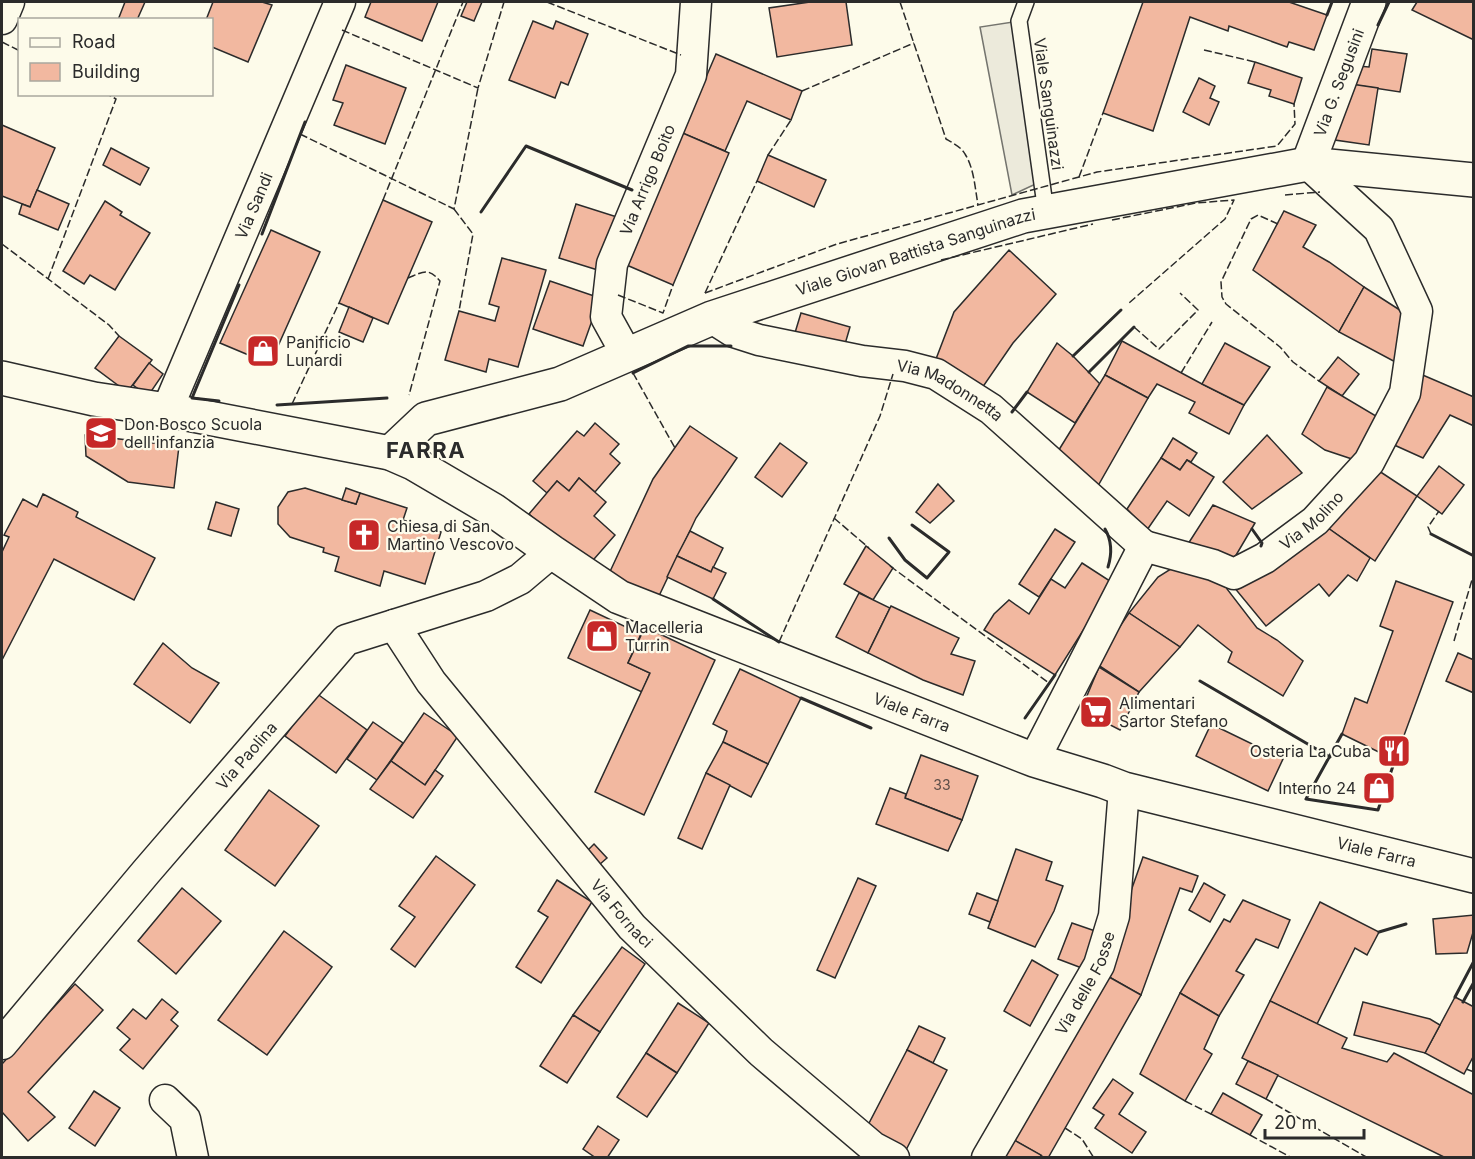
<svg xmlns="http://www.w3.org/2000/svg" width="1475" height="1159" font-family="Inter,sans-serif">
<rect width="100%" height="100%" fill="#fdfbea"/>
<polygon fill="#eceadb" stroke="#74746e" stroke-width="1.5" points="1019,21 1042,181 1012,195 980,27"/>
<g fill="#f2b8a0" stroke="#2b2b2b" stroke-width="1.5">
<polygon points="125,2 145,2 137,20 118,20"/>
<polygon points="213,2 262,2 272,5 248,62 212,47 212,20 206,20"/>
<polygon points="371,2 438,2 422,41 365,17"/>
<polygon points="467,2 482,2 474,21 461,16"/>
<polygon points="810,2 846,2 852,45 777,57 769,8"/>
<polygon points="1143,2 1289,2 1327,15 1314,50 1289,42 1287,47 1229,26 1228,31 1190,17 1153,131 1103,113"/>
<polygon points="1417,2 1474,2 1474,40 1412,10"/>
<polygon points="533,21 553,29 556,21 588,34 568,85 561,82 555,98 509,80"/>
<polygon points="1372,49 1407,54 1400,92 1355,85 1358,66 1369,67"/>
<polygon points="716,54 802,91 791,120 747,101 725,151 682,133"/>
<polygon points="1255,62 1302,78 1294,104 1269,96 1271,90 1248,83"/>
<polygon points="346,65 406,88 385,144 334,125 343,103 333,100"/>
<polygon points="1199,78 1215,86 1210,98 1219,102 1209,125 1183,112"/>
<polygon points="1344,83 1378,88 1369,145 1335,140"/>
<polygon points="2,125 55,148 30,207 2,196"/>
<polygon points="678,131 729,153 673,285 622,263"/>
<polygon points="111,148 149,168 140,185 103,165"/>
<polygon points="768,155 826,180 814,207 757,181"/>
<polygon points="37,190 69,204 58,230 19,214 22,204 30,207"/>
<polygon points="383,200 432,222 388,324 339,303"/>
<polygon points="105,201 122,212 120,215 150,233 115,290 90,275 84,284 63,271"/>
<polygon points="576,204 617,217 601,271 559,258"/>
<polygon points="1284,211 1316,225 1303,247 1329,262 1364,287 1339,332 1253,270"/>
<polygon points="271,230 320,252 270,364 220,343"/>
<polygon points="1009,250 1056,294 1013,343 980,391 936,359 954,312"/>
<polygon points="502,258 546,270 518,367 489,359 486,372 445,360 459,311 495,321 499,307 489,304"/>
<polygon points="550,281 600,298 583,346 533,329"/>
<polygon points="1364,287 1406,314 1401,365 1339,332"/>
<polygon points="349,307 373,318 363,342 339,332"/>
<polygon points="801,313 850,327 843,351 794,336"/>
<polygon points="119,336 152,360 127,392 95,368"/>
<polygon points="1122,341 1202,384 1244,405 1229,434 1189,413 1195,402 1157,384 1148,398 1105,375"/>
<polygon points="1057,343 1073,356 1100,384 1075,423 1027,392"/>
<polygon points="1225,343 1270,367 1244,405 1202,384"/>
<polygon points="1338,357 1359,374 1342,396 1319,381"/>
<polygon points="149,363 163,374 148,396 133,385"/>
<polygon points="1418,373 1474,397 1474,426 1450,415 1423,458 1392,444"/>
<polygon points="1105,375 1148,398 1095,491 1057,453"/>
<polygon points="1327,387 1381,419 1361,462 1325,450 1302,434"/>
<polygon points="595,423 619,444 610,454 620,463 595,492 579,478 569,491 557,481 547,493 533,481 577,431 584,436"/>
<polygon points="690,426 737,458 696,518 658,598 607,578 653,479"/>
<polygon points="85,435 179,446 174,488 128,482 86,456"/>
<polygon points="1267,435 1302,473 1252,509 1223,482"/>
<polygon points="1173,438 1197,453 1191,462 1187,460 1180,470 1161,458"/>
<polygon points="780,443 807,463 782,497 755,477"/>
<polygon points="1161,458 1180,470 1187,460 1214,477 1189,516 1167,501 1147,530 1127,509"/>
<polygon points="1439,466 1464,485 1442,514 1417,496"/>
<polygon points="1373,467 1417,496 1375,561 1328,528"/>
<polygon points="579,478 606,502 594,516 615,535 588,566 529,514 557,481 569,491"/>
<polygon points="938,484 954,501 930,523 916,512"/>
<polygon points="305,488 356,504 360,493 407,508 403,520 441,532 425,584 384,571 380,586 335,571 339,557 323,552 324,548 290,537 278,524 278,507 288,492"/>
<polygon points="346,488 360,493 356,504 342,500"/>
<polygon points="43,494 78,512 76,517 155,558 134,600 54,559 2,660 2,552 9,537 4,535 23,499 37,507"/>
<polygon points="216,502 239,509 231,536 208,529"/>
<polygon points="1213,505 1255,523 1232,562 1188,544"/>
<polygon points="1328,528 1370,558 1357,581 1348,575 1329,596 1319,584 1266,626 1233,586"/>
<polygon points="1055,529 1075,542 1039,597 1019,584"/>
<polygon points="690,531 723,548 711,572 677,556"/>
<polygon points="866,546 893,568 873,600 844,584"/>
<polygon points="677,556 711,572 713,567 726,573 713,599 667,577"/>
<polygon points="1082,563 1113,583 1055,675 984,630 994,614 1009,600 1029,614 1051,579 1065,588"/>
<polygon points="1177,565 1224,580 1227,589 1257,628 1277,640 1303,661 1283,696 1228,662 1232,652 1198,625 1180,647 1129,613 1158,577"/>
<polygon points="1396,581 1453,602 1395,760 1342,734 1355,698 1367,703 1393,631 1380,626"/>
<polygon points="859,593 890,608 868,653 836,637"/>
<polygon points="891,606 959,638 951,654 975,661 963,695 923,680 868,653"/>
<polygon points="590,610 641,634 628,663 650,673 642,692 568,658"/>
<polygon points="1129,613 1180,647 1139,692 1095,663"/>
<polygon points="645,627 715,660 644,815 595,792 650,673 628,663"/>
<polygon points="163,643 192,668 219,683 190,723 134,684"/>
<polygon points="1458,653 1474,660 1474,693 1446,681"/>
<polygon points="1099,667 1139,692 1120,730 1081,710"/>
<polygon points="740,669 801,698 768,764 723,742 727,731 713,724"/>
<polygon points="316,693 367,730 336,773 285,736"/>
<polygon points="424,713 458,736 425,785 391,761"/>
<polygon points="373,722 403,743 377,780 347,759"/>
<polygon points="1211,724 1283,759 1268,791 1196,756"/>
<polygon points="723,742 768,764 751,797 706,773"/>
<polygon points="921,755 978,776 962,820 905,798"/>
<polygon points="391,761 425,785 435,770 443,776 413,818 370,789"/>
<polygon points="706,773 730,785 702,849 678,838"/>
<polygon points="890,788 906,794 905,798 962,820 948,851 876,824"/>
<polygon points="269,790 319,826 275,886 225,850"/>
<polygon points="594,844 607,858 592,871 580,858"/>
<polygon points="1016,849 1052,862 1046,880 1063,886 1054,911 1035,947 988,928"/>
<polygon points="436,856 475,885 415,967 391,949 415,917 399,906"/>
<polygon points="1143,857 1198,876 1192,892 1180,888 1141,995 1102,973"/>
<polygon points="858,878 876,886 835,978 817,970"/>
<polygon points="557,880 592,902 541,983 516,967 548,917 538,911"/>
<polygon points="1204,883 1225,895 1210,922 1189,910"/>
<polygon points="182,888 221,921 176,974 138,941"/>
<polygon points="977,893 998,901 990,922 969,914"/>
<polygon points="1243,900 1290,920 1278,948 1256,939 1236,971 1244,975 1219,1016 1180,993 1224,919 1230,922"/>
<polygon points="1320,902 1379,932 1367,955 1355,948 1317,1024 1270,1001"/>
<polygon points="1474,915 1474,929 1467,953 1436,954 1433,919"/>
<polygon points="1072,923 1101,933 1087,970 1058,959"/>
<polygon points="284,931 332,967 267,1055 218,1020"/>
<polygon points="622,947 645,964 600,1032 573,1015"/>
<polygon points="1032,960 1058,975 1030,1026 1004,1011"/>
<polygon points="1102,973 1141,995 1048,1158 1045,1158 1007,1136"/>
<polygon points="75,984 103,1010 28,1092 55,1117 28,1141 2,1112 2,1064"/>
<polygon points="1180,993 1219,1016 1204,1049 1212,1054 1185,1101 1140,1074"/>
<polygon points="1455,997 1474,1007 1474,1055 1464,1074 1425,1053"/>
<polygon points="162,999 178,1012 171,1020 178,1026 143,1069 120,1050 130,1039 117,1028 133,1009 146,1019"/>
<polygon points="1270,1001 1347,1038 1342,1048 1387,1062 1394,1053 1474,1095 1474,1158 1446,1158 1242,1058"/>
<polygon points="1363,1002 1430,1019 1440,1025 1425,1053 1354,1035"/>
<polygon points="678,1003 709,1023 677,1073 646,1053"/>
<polygon points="573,1015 600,1032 567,1083 540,1066"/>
<polygon points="919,1026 945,1038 933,1063 907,1050"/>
<polygon points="907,1050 947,1070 906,1150 866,1129"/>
<polygon points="646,1053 677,1073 647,1117 617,1097"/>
<polygon points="1248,1061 1278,1075 1266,1099 1236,1084"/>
<polygon points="1113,1079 1133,1093 1119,1114 1146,1132 1132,1153 1095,1128 1104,1115 1093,1108"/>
<polygon points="94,1091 120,1108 95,1146 69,1128"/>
<polygon points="1223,1093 1262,1115 1250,1135 1211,1114"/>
<polygon points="598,1126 619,1140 607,1158 596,1158 583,1149"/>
<polygon points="1007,1136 1041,1155 1040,1158 993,1158"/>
</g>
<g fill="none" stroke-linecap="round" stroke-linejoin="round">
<g stroke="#2b2b2b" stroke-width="18">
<polyline id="lane" points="1026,2 1019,21 1046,212"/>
</g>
<g stroke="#2b2b2b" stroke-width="33">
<g id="street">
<polyline points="2,19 9,2"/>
<path id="s1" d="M712,318L734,332L759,340L862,361L905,366L936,374L991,409L1144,546"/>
<path id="s2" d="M627,355L606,317L612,264L691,75L696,2"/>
<path id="s3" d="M167,410L340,2"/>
<path id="s4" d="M394,625L431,682L632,927L761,1052L873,1147L894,1158"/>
<path id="s5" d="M1034,760L1144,546L1213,565L1234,574L1265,558L1315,521L1369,462L1405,393L1417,311L1379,229L1308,164"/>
<path id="s6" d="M2,1044L146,872L346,640L486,596L520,579L552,552"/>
<polyline points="165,1100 185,1119 193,1158"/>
<path id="s7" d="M987,1158L1099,965L1114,916L1124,789"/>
</g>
</g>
<g stroke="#2b2b2b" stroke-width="36">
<g id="secondary">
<path id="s8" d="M1308,164L1369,2"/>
<path id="s9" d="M2,378L94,399L167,410L390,453L413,463L493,510L552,552L619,597L1034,760L1103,781L1124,789L1474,876"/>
<path id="s10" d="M390,453L426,419L560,384L712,318L1023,216L1308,164L1474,180"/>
</g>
</g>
<use href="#lane" stroke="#fdfbea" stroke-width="15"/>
<use href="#street" stroke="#fdfbea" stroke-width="30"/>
<use href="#secondary" stroke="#fdfbea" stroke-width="33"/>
<g stroke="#2b2b2b" stroke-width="1.5" stroke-dasharray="8 3" stroke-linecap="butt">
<polyline points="547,2 681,55"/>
<path d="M900,2L946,139C953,143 961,147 965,154C974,168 975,188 978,205"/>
<polyline points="342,30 478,88 504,2"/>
<polyline points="2,42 20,51"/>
<polyline points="1204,50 1255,62"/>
<polyline points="802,91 914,43"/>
<polyline points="300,134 454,209 478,88"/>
<polyline points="768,155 791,120"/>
<polyline points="1079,177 1103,113"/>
<polyline points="1285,195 1320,192"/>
<polyline points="383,200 463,2"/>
<polyline points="454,209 473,234 459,311"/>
<polyline points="1112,220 1196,203 1234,200 1225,219 1129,303"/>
<polyline points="1278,224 1258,215 1251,219 1221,282 1222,297 1226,304 1280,347 1293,362 1319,381"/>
<polyline points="2,244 109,325 119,336"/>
<polyline points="941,260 1093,224"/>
<path d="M408,278C423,272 428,267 440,281L409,395"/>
<polyline points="48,279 116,99 107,94"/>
<polyline points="705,293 837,244 1097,172 1277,146 1295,124 1294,104"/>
<polyline points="705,293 757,181"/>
<polyline points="618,295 663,313 673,285"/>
<polyline points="1134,327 1159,349 1198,310 1180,293"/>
<polyline points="633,373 675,448"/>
<polyline points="1181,373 1212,322"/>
<polyline points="292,404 339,303"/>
<polyline points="834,518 869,548"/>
<polyline points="1431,534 1428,527 1439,511"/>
<polyline points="890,566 1049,683"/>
<polyline points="1454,641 1474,573"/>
<polyline points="779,642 880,416 893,374"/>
<polyline points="1466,1069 1474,1072"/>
<polyline points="1266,1099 1368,1158"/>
<polyline points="1185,1101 1211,1114"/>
<polyline points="1065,1128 1082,1139 1094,1158"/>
<polyline points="1250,1135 1292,1158"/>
</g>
<g stroke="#2b2b2b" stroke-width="3">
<polyline points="1327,15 1332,2"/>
<polyline points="1378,25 1389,2"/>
<polyline points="481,212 526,146 632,190"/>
<polyline points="262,234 305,122"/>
<polyline points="1073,356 1121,310"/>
<polyline points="1089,372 1134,327"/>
<polyline points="633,373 688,346 731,346"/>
<polyline points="219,401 192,398 239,285"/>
<polyline points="277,405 387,398"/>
<polyline points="1012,412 1027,392"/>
<path d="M1105,529C1112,541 1112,554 1108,567"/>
<polyline points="1252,529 1262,543 1261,546"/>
<polyline points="1431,534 1474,556"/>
<polyline points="889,538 905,560 927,578 949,552 912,525"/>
<polyline points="713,599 779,642"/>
<polyline points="1200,681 1330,757"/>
<polyline points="801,698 871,728"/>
<polyline points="1025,718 1055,675"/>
<polyline points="1342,734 1306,799 1378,810 1395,760"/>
<polyline points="1379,932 1406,924"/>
<polyline points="1455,997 1474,961"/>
<polyline points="1463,1002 1474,982"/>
</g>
</g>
<defs>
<g id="shop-square" transform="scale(1.725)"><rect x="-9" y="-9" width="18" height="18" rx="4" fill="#c62828" stroke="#fdfbea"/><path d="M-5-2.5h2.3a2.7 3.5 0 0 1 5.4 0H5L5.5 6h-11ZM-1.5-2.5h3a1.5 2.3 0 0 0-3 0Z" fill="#fff"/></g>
<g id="school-square" transform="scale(1.725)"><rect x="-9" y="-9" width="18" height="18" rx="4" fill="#c62828" stroke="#fdfbea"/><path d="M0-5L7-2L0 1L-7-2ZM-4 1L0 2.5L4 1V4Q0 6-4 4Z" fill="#fff"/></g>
<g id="church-square" transform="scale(1.725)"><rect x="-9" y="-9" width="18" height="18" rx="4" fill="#c62828" stroke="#fdfbea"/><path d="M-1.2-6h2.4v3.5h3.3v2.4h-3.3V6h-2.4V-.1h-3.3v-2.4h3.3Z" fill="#fff"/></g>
<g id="supermarket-square" transform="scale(1.725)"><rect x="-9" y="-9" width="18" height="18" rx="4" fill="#c62828" stroke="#fdfbea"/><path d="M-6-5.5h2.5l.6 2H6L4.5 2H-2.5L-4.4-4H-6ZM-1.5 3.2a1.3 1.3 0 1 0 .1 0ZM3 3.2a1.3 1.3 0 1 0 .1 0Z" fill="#fff"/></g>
<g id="restaurant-square" transform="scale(1.725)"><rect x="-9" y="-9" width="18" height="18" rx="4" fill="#c62828" stroke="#fdfbea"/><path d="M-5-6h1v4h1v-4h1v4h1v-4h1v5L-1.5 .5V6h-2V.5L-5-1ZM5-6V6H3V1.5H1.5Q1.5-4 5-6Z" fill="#fff"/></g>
</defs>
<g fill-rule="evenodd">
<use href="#shop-square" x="263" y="351"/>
<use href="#school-square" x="101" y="433"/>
<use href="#church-square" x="364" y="535"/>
<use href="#shop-square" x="602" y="636"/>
<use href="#supermarket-square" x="1096" y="712"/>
<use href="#restaurant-square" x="1394" y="751"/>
<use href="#shop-square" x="1379" y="788"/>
</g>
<g text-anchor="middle" stroke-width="4.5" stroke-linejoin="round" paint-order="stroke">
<g font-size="14" fill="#5d4e48">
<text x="942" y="790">33</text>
</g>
<g font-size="16" fill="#2b2b2b" stroke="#fdfbea">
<text dy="6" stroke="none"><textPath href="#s8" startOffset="87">Via G. Segusini</textPath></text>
<text transform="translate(1049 104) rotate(82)" y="6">Viale Sanguinazzi</text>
<text dy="6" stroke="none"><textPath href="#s2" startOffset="188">Via Arrigo Boito</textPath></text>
<text dy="6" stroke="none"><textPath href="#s3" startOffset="222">Via Sandi</textPath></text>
<text dy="6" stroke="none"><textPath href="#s10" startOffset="568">Viale Giovan Battista Sanguinazzi</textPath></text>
<text dy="6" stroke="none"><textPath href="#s1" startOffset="252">Via Madonnetta</textPath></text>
<text dy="6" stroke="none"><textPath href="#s5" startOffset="430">Via Molino</textPath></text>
<text dy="6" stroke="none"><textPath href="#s9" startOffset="981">Viale Farra</textPath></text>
<text dy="6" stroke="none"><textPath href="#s6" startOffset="378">Via Paolina</textPath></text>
<text dy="6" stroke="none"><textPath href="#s9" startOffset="1467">Viale Farra</textPath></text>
<text dy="6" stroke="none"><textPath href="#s4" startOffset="368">Via Fornaci</textPath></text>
<text dy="6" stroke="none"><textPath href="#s7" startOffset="201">Via delle Fosse</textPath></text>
</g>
<g font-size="16" fill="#2b2b2b" stroke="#fdfbea" text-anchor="start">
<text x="286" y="348">Panificio<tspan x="286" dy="18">Lunardi</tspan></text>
<text x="124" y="430">Don Bosco Scuola<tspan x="124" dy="18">dell'infanzia</tspan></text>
<text x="387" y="532">Chiesa di San<tspan x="387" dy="18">Martino Vescovo</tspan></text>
<text x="625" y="633">Macelleria<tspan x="625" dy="18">Turrin</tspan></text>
<text x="1119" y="709">Alimentari<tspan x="1119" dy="18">Sartor Stefano</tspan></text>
<text x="1371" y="757" text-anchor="end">Osteria La Cuba</text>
<text x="1356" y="794" text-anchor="end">Interno 24</text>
</g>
<g font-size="22" font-weight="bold" letter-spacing="1.5" fill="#2b2b2b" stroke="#fdfbea">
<text x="426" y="458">FARRA</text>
</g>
</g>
<rect width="1475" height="1159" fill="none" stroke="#2b2b2b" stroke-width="6"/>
<rect x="18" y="18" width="195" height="78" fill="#fdfbea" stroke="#a9a89e" stroke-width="1.5"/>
<rect x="30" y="38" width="30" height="9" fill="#fdfbea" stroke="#a9a89e" stroke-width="1.5"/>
<text x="72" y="48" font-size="18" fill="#2b2b2b">Road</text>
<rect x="30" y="63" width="30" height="18" fill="#f2b8a0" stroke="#a9a89e" stroke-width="1.5"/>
<text x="72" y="78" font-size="18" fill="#2b2b2b">Building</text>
<path d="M1265 1129v9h99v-9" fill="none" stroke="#2b2b2b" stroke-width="3"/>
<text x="1274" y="1129" font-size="18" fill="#2b2b2b" stroke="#fdfbea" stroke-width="4.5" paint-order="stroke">20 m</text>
</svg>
